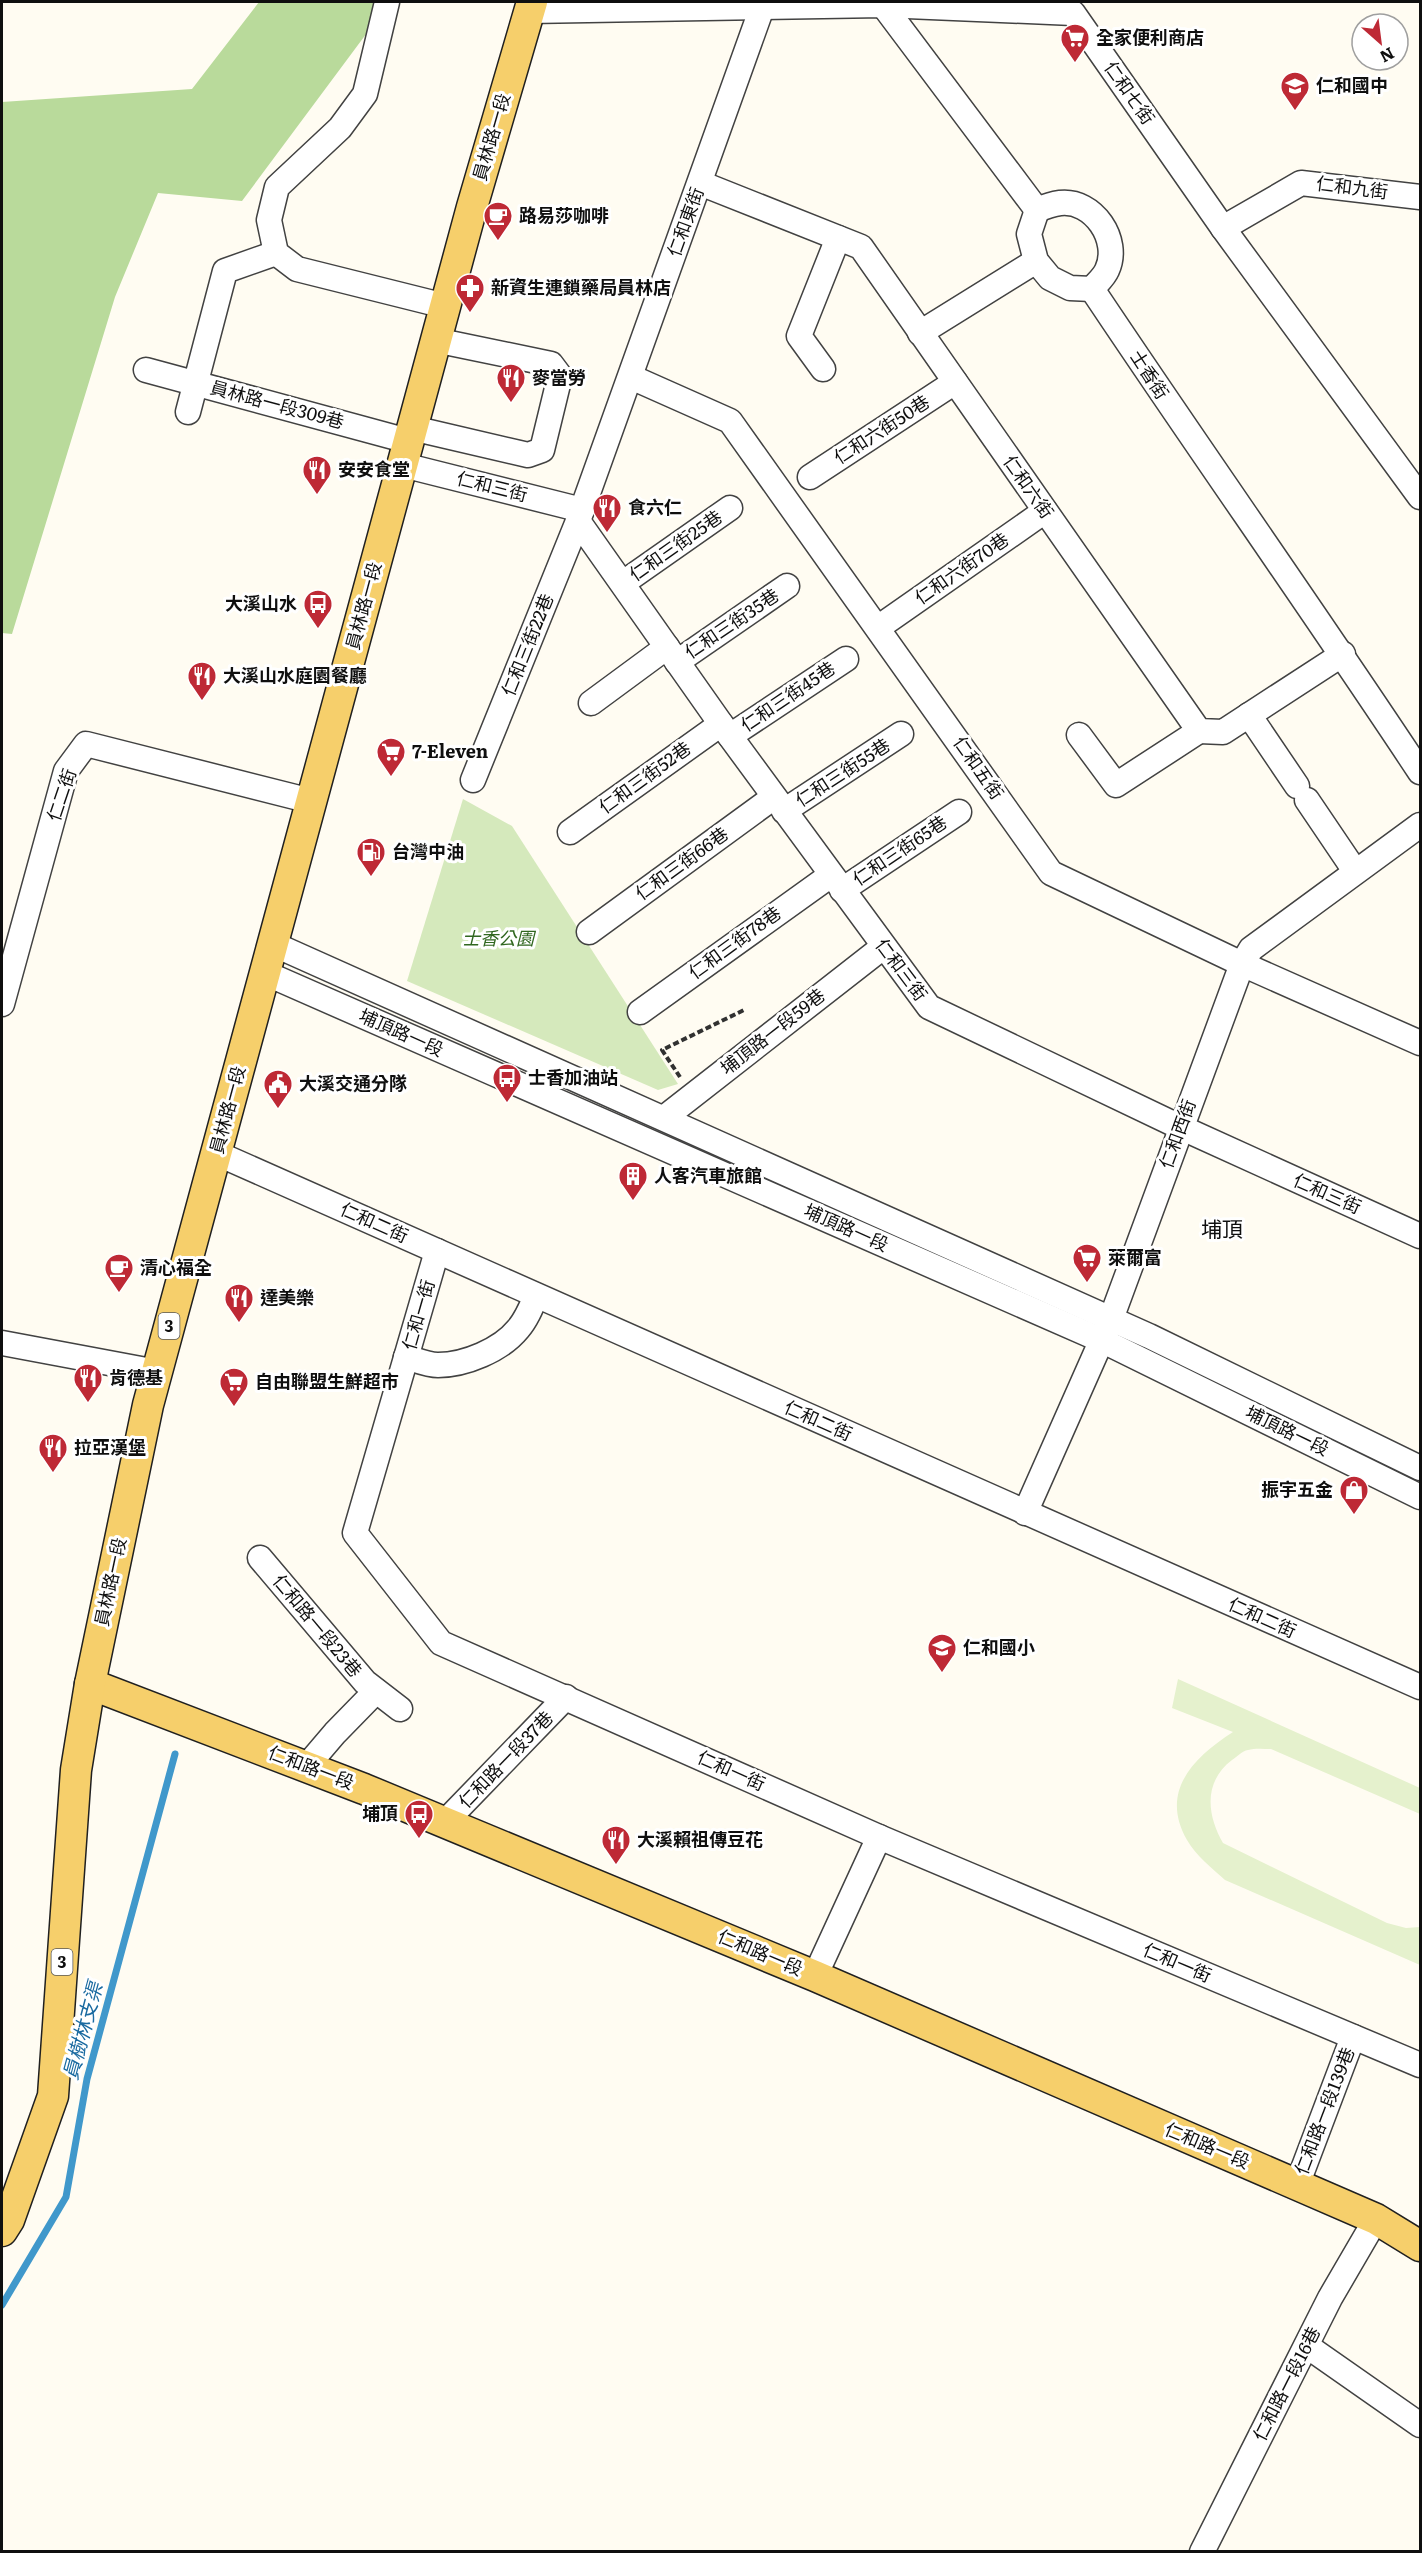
<svg xmlns="http://www.w3.org/2000/svg" width="1422" height="2553" font-family="Literata,'Noto Sans TC',serif">
<rect width="100%" height="100%" fill="#fffcf2"/>
<polygon fill="#d5e9bc" points="463,799 512,826 678,1084 658,1090 407,981"/>
<polygon fill="#b9da9b" points="259,2 386,2 381,14 242,201 158,193 115,297 12,634 2,633 2,102 192,89"/>
<path fill="#e5f1cd" d="M1178,1679L1420,1788V1814L1271,1749C1264,1749 1255,1748 1248,1750C1242,1751 1237,1757 1232,1760C1203,1782 1207,1815 1223,1843L1387,1923L1406,1928L1420,1927V1965L1225,1880C1212,1868 1196,1856 1187,1840C1159,1791 1194,1757 1233,1732L1172,1708Z"/>
<g fill="none" stroke-linecap="round" stroke-linejoin="round">
<polyline stroke="#4098cb" stroke-width="7" points="2,2305 66,2197 87,2079 175,1754"/>
<g stroke="#424242" stroke-width="27">
<g id="minor">
<polyline points="387,2 365,94 340,128 277,187 269,220 276,253 297,269 445,306"/>
<polyline points="883,5 1037,210"/>
<polyline points="529,11 883,5 1073,13 1223,228 1420,497"/>
<polyline points="700,183 861,247 1199,731 1223,732 1343,654"/>
<path d="M1037,210C1044,207 1052,204 1060,203C1093,199 1121,240 1107,270C1104,277 1097,283 1092,289"/>
<polyline points="1037,210 1029,234 1036,261 1050,278 1070,288 1092,289"/>
<polyline points="1223,228 1301,183 1420,197"/>
<path d="M1092,289C1200,451 1313,610 1420,772"/>
<polyline points="920,333 1036,261"/>
<polyline points="823,369 799,336 838,238"/>
<polyline points="146,370 408,441"/>
<polyline points="631,377 730,421 1051,873 1242,964 1420,1043"/>
<polyline points="188,412 225,271 276,253"/>
<polyline points="412,428 528,455 542,450 560,376 551,364 435,340"/>
<polyline points="403,465 582,510"/>
<polyline points="810,477 955,382"/>
<polyline points="578,521 721,724 929,1007 1180,1127 1420,1236"/>
<polyline points="623,583 730,508"/>
<polyline points="879,627 1045,511"/>
<polyline points="677,662 787,586"/>
<polyline points="591,703 667,647"/>
<polyline points="1249,715 1297,786"/>
<polyline points="1079,735 1116,785 1199,731"/>
<polyline points="730,736 846,659"/>
<polyline points="473,780 578,521 764,2"/>
<polyline points="1307,800 1355,871"/>
<polyline points="784,811 901,734"/>
<polyline points="570,832 721,724"/>
<polyline points="842,890 959,812"/>
<polyline points="589,932 774,797"/>
<polyline points="273,944 1149,1336 1420,1468"/>
<polyline points="265,973 1101,1340 1420,1497"/>
<polyline points="2,1004 66,771 86,744 311,801"/>
<polyline points="640,1012 831,875"/>
<polyline points="664,1118 883,947"/>
<polyline points="216,1153 1420,1687"/>
<polyline points="437,1251 355,1533 441,1643 879,1837 1420,2065"/>
<polyline points="2,1343 157,1372"/>
<path d="M406,1357C416,1360 428,1365 438,1365C465,1365 501,1350 518,1329C526,1320 531,1308 536,1296"/>
<polyline points="1025,1513 1111,1319 1242,964 1251,949 1420,825"/>
<polyline points="260,1558 365,1682 400,1709"/>
<polyline points="306,1767 335,1733 376,1691"/>
<polyline points="445,1822 566,1697"/>
<polyline points="815,1976 879,1837"/>
<polyline points="1297,2185 1353,2037"/>
<polyline points="1307,2346 1420,2425"/>
<polyline points="1202,2552 1330,2298 1376,2219"/>
</g>
</g>
<g stroke="#202020" stroke-width="33">
<g id="major">
<polyline points="90,1684 364,1789 815,1976 1376,2219 1420,2246"/>
<polyline points="2,2231 9,2220 53,2096 76,1770 90,1684 148,1405 472,207 532,2"/>
</g>
</g>
<polyline stroke="#313131" stroke-width="4" stroke-dasharray="6 3" stroke-linecap="butt" points="680,1077 662,1050 744,1010"/>
<use href="#minor" stroke="#fff" stroke-width="24"/>
<use href="#major" stroke="#f6cf6b" stroke-width="30"/>
</g>
<defs>
<g id="supermarket-pin" transform="scale(1.5)"><path d="M0 17L-7.5 6A9.5 9.5 0 1 1 7.5 6Z" fill="#be2935" stroke="#fff"/><path d="M-6-5.5h2.5l.6 2H6L4.5 2H-2.5L-4.4-4H-6ZM-1.5 3.2a1.3 1.3 0 1 0 .1 0ZM3 3.2a1.3 1.3 0 1 0 .1 0Z" fill="#fff"/></g>
<g id="school-pin" transform="scale(1.5)"><path d="M0 17L-7.5 6A9.5 9.5 0 1 1 7.5 6Z" fill="#be2935" stroke="#fff"/><path d="M0-5L7-2L0 1L-7-2ZM-4 1L0 2.5L4 1V4Q0 6-4 4Z" fill="#fff"/></g>
<g id="cafe-pin" transform="scale(1.5)"><path d="M0 17L-7.5 6A9.5 9.5 0 1 1 7.5 6Z" fill="#be2935" stroke="#fff"/><path d="M-5.5-4.5H6V0H3Q3 3.5 0 3.5H-2.5Q-5.5 3.5-5.5 0ZM3-3.2v2h1.7v-2ZM-6 4.5H4V6H-6Z" fill="#fff"/></g>
<g id="pharmacy-pin" transform="scale(1.5)"><path d="M0 17L-7.5 6A9.5 9.5 0 1 1 7.5 6Z" fill="#be2935" stroke="#fff"/><path d="M-2-6h4v4h4v4h-4v4h-4v-4h-4v-4h4Z" fill="#fff"/></g>
<g id="restaurant-pin" transform="scale(1.5)"><path d="M0 17L-7.5 6A9.5 9.5 0 1 1 7.5 6Z" fill="#be2935" stroke="#fff"/><path d="M-5-6h1v4h1v-4h1v4h1v-4h1v5L-1.5 .5V6h-2V.5L-5-1ZM5-6V6H3V1.5H1.5Q1.5-4 5-6Z" fill="#fff"/></g>
<g id="bus-pin" transform="scale(1.5)"><path d="M0 17L-7.5 6A9.5 9.5 0 1 1 7.5 6Z" fill="#be2935" stroke="#fff"/><path d="M-5-6H5V4H4V6H2V4H-2V6H-4V4H-5ZM-3.5-4V0h7V-4ZM-3.5 1.2v1.5H-2V1.2ZM2 1.2v1.5H3.5V1.2Z" fill="#fff"/></g>
<g id="fuel-pin" transform="scale(1.5)"><path d="M0 17L-7.5 6A9.5 9.5 0 1 1 7.5 6Z" fill="#be2935" stroke="#fff"/><path d="M-5.5-6h7V0h2V4h1.3V-2.5L3-4.5l.8-.8L6-3V5H2.5V1h-1V6h-7ZM-4.2-4.7v3.2H.2V-4.7Z" fill="#fff"/></g>
<g id="civic-pin" transform="scale(1.5)"><path d="M0 17L-7.5 6A9.5 9.5 0 1 1 7.5 6Z" fill="#be2935" stroke="#fff"/><path d="M-.6-6.5H3V-4.5H.6V-3L4-1V1h2V6H-6V1h2V-1L-.6-3ZM-1.2 2.5V6h2.4V2.5Z" fill="#fff"/></g>
<g id="building-pin" transform="scale(1.5)"><path d="M0 17L-7.5 6A9.5 9.5 0 1 1 7.5 6Z" fill="#be2935" stroke="#fff"/><path d="M-4-6H4V6H1V3H-1V6H-4ZM-2.5-4.3h1.7v1.8h-1.7ZM.8-4.3h1.7v1.8H.8ZM-2.5-1h1.7V.8h-1.7ZM.8-1h1.7V.8H.8Z" fill="#fff"/></g>
<g id="shop-pin" transform="scale(1.5)"><path d="M0 17L-7.5 6A9.5 9.5 0 1 1 7.5 6Z" fill="#be2935" stroke="#fff"/><path d="M-5-2.5h2.3a2.7 3.5 0 0 1 5.4 0H5L5.5 6h-11ZM-1.5-2.5h3a1.5 2.3 0 0 0-3 0Z" fill="#fff"/></g>
</defs>
<g fill-rule="evenodd">
<use href="#supermarket-pin" x="1075" y="38"/>
<use href="#school-pin" x="1295" y="86"/>
<use href="#cafe-pin" x="498" y="216"/>
<use href="#pharmacy-pin" x="470" y="288"/>
<use href="#restaurant-pin" x="511" y="378"/>
<use href="#restaurant-pin" x="317" y="470"/>
<use href="#restaurant-pin" x="607" y="508"/>
<use href="#bus-pin" x="318" y="604"/>
<use href="#restaurant-pin" x="202" y="676"/>
<use href="#supermarket-pin" x="391" y="752"/>
<use href="#fuel-pin" x="371" y="852"/>
<use href="#bus-pin" x="507" y="1078"/>
<use href="#civic-pin" x="278" y="1084"/>
<use href="#building-pin" x="633" y="1176"/>
<use href="#supermarket-pin" x="1087" y="1258"/>
<use href="#cafe-pin" x="119" y="1268"/>
<use href="#restaurant-pin" x="239" y="1298"/>
<use href="#restaurant-pin" x="88" y="1378"/>
<use href="#supermarket-pin" x="234" y="1382"/>
<use href="#restaurant-pin" x="53" y="1448"/>
<use href="#shop-pin" x="1354" y="1490"/>
<use href="#school-pin" x="942" y="1648"/>
<use href="#bus-pin" x="419" y="1814"/>
<use href="#restaurant-pin" x="616" y="1840"/>
</g>
<g text-anchor="middle" stroke-width="6" stroke-linejoin="round" paint-order="stroke">
<g fill="#fff" stroke="#575757" stroke-width="1.5">
<rect x="158.5" y="1313" width="21" height="26" rx="4.5"/>
<rect x="51.5" y="1949" width="21" height="26" rx="4.5"/>
</g>
<g font-size="16" font-weight="bold" fill="#0f0f0f">
<text x="169" y="1332">3</text>
<text x="62" y="1968">3</text>
</g>
<g font-size="18" font-weight="bold" fill="#0f0f0f" stroke="#fff" text-anchor="start">
<text x="1096" y="44">全家便利商店</text>
<text x="1316" y="92">仁和國中</text>
<text x="519" y="222">路易莎咖啡</text>
<text x="491" y="294">新資生連鎖藥局員林店</text>
<text x="532" y="384">麥當勞</text>
<text x="338" y="476">安安食堂</text>
<text x="628" y="514">食六仁</text>
<text x="297" y="610" text-anchor="end">大溪山水</text>
<text x="223" y="682">大溪山水庭園餐廳</text>
<text x="412" y="758">7-Eleven</text>
<text x="392" y="858">台灣中油</text>
<text x="528" y="1084">士香加油站</text>
<text x="299" y="1090">大溪交通分隊</text>
<text x="654" y="1182">人客汽車旅館</text>
<text x="1108" y="1264">萊爾富</text>
<text x="140" y="1274">清心福全</text>
<text x="260" y="1304">達美樂</text>
<text x="109" y="1384">肯德基</text>
<text x="255" y="1388">自由聯盟生鮮超市</text>
<text x="74" y="1454">拉亞漢堡</text>
<text x="1333" y="1496" text-anchor="end">振宇五金</text>
<text x="963" y="1654">仁和國小</text>
<text x="398" y="1820" text-anchor="end">埔頂</text>
<text x="637" y="1846">大溪賴祖傳豆花</text>
</g>
<g font-size="18" fill="#0f0f0f" stroke="#fff">
<text transform="translate(1129 93) rotate(55)" y="6">仁和七街</text>
<text transform="translate(492 137) rotate(-74)" y="6">員林路一段</text>
<text transform="translate(1352 188) rotate(7)" y="6">仁和九街</text>
<text transform="translate(686 222) rotate(-70)" y="6">仁和東街</text>
<text transform="translate(1149 375) rotate(57)" y="6">士香街</text>
<text transform="translate(277 405) rotate(15)" y="6">員林路一段309巷</text>
<text transform="translate(882 430) rotate(-33)" y="6">仁和六街50巷</text>
<text transform="translate(492 487) rotate(14)" y="6">仁和三街</text>
<text transform="translate(1028 487) rotate(55)" y="6">仁和六街</text>
<text transform="translate(676 546) rotate(-35)" y="6">仁和三街25巷</text>
<text transform="translate(962 569) rotate(-35)" y="6">仁和六街70巷</text>
<text transform="translate(364 606) rotate(-75)" y="6">員林路一段</text>
<text transform="translate(732 624) rotate(-34)" y="6">仁和三街35巷</text>
<text transform="translate(528 645) rotate(-68)" y="6">仁和三街22巷</text>
<text transform="translate(788 697) rotate(-34)" y="6">仁和三街45巷</text>
<text transform="translate(978 768) rotate(55)" y="6">仁和五街</text>
<text transform="translate(843 773) rotate(-33)" y="6">仁和三街55巷</text>
<text transform="translate(645 778) rotate(-36)" y="6">仁和三街52巷</text>
<text transform="translate(62 795) rotate(-71)" y="6">仁二街</text>
<text transform="translate(900 851) rotate(-34)" y="6">仁和三街65巷</text>
<text transform="translate(682 864) rotate(-36)" y="6">仁和三街66巷</text>
<text transform="translate(735 943) rotate(-36)" y="6">仁和三街78巷</text>
<text transform="translate(901 970) rotate(53)" y="6">仁和三街</text>
<text transform="translate(773 1032) rotate(-38)" y="6">埔頂路一段59巷</text>
<text transform="translate(401 1033) rotate(24)" y="6">埔頂路一段</text>
<text transform="translate(228 1110) rotate(-75)" y="6">員林路一段</text>
<text transform="translate(1178 1134) rotate(-70)" y="6">仁和西街</text>
<text transform="translate(1327 1194) rotate(24)" y="6">仁和三街</text>
<text transform="translate(374 1223) rotate(24)" y="6">仁和二街</text>
<text transform="translate(846 1228) rotate(24)" y="6">埔頂路一段</text>
<text transform="translate(419 1315) rotate(-74)" y="6">仁和一街</text>
<text transform="translate(818 1421) rotate(24)" y="6">仁和二街</text>
<text transform="translate(1287 1431) rotate(26)" y="6">埔頂路一段</text>
<text transform="translate(111 1582) rotate(-78)" y="6">員林路一段</text>
<text transform="translate(1262 1618) rotate(24)" y="6">仁和二街</text>
<text transform="translate(317 1626) rotate(50)" y="6">仁和路一段23巷</text>
<text transform="translate(506 1760) rotate(-46)" y="6">仁和路一段37巷</text>
<text transform="translate(311 1768) rotate(21)" y="6">仁和路一段</text>
<text transform="translate(731 1771) rotate(24)" y="6">仁和一街</text>
<text transform="translate(760 1953) rotate(23)" y="6">仁和路一段</text>
<text transform="translate(1177 1963) rotate(23)" y="6">仁和一街</text>
<text transform="translate(1325 2111) rotate(-69)" y="6">仁和路一段139巷</text>
<text transform="translate(1207 2146) rotate(23)" y="6">仁和路一段</text>
<text transform="translate(1287 2384) rotate(-63)" y="6">仁和路一段16巷</text>
</g>
<g font-size="18" font-style="italic" fill="#316720" stroke="#fff">
<text x="498" y="945">士香公園</text>
</g>
<g font-size="20" font-style="italic" fill="#1a6aa0" stroke="#fff">
<text transform="translate(83 2031) rotate(-75)" y="7">員樹林支渠</text>
</g>
<g font-size="21" fill="#0f0f0f" stroke="#fff">
<text x="1222" y="1237">埔頂</text>
</g>
</g>
<rect width="1422" height="2553" fill="none" stroke="#0f0f0f" stroke-width="6"/>
<g transform="translate(1380 42) rotate(152)"><circle r="28" fill="#ffffff" stroke="#9f9f9f" stroke-width="1.5"/>
<path d="M0-4.5L10 22L0 15L-10 22Z" fill="#be2935"/>
<text y="-9" font-size="16" font-weight="bold" text-anchor="middle" fill="#0f0f0f">N</text>
</g>
</svg>
